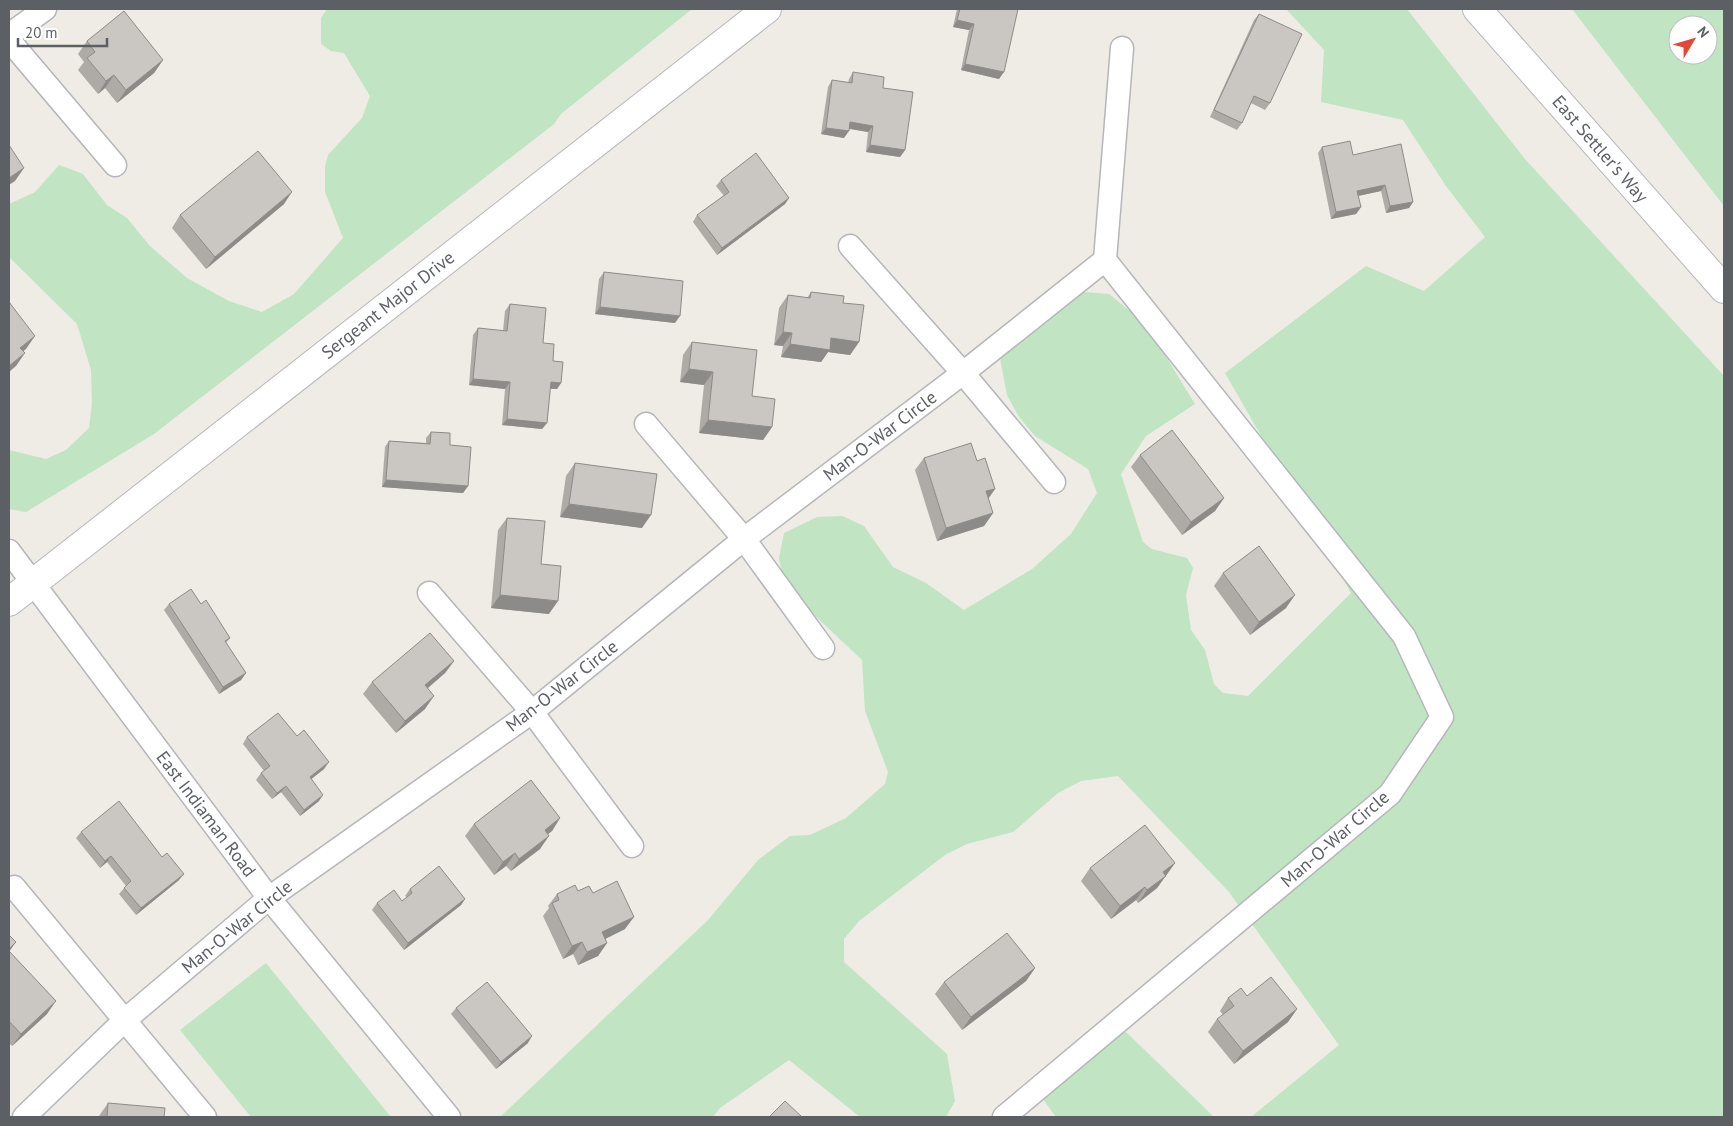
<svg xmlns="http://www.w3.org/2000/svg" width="1733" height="1126" font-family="'PT Sans',sans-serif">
<rect width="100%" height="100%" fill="#eeece4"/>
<g fill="#c1e5c2" fill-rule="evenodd">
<polygon points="327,9 692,9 561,114 554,124 154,434 26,512 9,509 9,450 46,459 66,450 89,428 92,403 91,370 77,324 9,257 9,204 35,192 59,165 83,174 107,205 127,218 150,246 187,278 229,301 262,312 294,294 343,238 325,192 325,167 328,155 362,118 370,96 344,53 331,51 321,44 321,18"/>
<polygon points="1286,9 1407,9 1525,159 1724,376 1724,1117 1251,1117 1339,1045 1229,892 1118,776 1081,781 1058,793 1013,832 967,844 945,855 859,921 844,939 844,962 947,1054 955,1101 946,1117 860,1117 789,1060 720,1108 713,1117 500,1117 708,920 758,860 790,836 810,835 846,818 885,784 888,772 865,711 862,660 809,610 783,581 779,558 784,533 817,517 842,516 864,526 893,567 926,583 964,610 1032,569 1071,534 1097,493 1088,469 1035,436 1019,417 1007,395 1000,358 1010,335 1028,319 1085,292 1109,294 1146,324 1195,404 1146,436 1121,474 1143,542 1152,549 1187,558 1193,568 1186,595 1191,630 1205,650 1214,684 1223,693 1248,696 1351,593 1225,373 1366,266 1424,291 1485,237 1446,186 1403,120 1321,102 1324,50"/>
<path d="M1572,9H1724V206ZM1678,25H1708V55H1678Z"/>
<polygon points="266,963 391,1117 251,1117 180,1030"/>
<polygon points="1126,1032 1214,1117 1056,1117 1040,1095 1104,1041"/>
</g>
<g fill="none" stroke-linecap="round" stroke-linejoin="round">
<g stroke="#b4b6bb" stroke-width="25">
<g id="street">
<polyline points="9,35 45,9"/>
<polyline points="9,40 115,165"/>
<polyline points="850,246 963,373 1054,482"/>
<polyline points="646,424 744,539 823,648"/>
<polyline points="9,551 269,898 449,1117"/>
<polyline points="429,593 532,712 632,846"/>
<polyline points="14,887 205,1117"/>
<polyline points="24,1117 125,1020 269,898 532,712 744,539 963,373 1105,260"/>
<polyline points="1004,1117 1390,794 1442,717 1404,636 1105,260 1122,48"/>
</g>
</g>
<g stroke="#b5b8be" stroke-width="30">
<g id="secondary">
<polyline points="1477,9 1724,289"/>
<polyline points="9,602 767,9"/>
</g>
</g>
<use href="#street" stroke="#fff" stroke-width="22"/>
<use href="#secondary" stroke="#fff" stroke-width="28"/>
</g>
<g fill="#aeaaa6">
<polygon points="957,9 1018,9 999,79 961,70 969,30 953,27"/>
<polygon points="1259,14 1270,103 1265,110 1251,103 1242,123 1237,130 1210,117 1254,20"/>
<polygon points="87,41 163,60 154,73 117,103 105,88 98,94 78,70 84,62 78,54"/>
<polygon points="853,72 883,88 905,150 900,157 866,152 868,132 849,129 844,138 821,134 828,87 832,80 848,83 849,79"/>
<polygon points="1322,147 1353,155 1413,202 1409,208 1386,213 1381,191 1358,196 1361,207 1356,214 1331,219 1318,153"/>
<polygon points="721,180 789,198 785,204 717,255 693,222 697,215 724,196 716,186"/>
<polygon points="284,204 206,269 172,228 180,215"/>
<polygon points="604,272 675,323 595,314 599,279"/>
<polygon points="811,292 859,342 850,355 828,352 821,362 781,357 783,346 774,345 779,308 788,295 807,298"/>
<polygon points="510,304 543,343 553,361 561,383 557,389 550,389 547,423 542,429 502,425 505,389 469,385 473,335 478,328 503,331 505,311"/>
<polygon points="692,342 752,396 772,427 763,440 699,433 704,385 680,382 683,355"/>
<polygon points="431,432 450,445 468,486 463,493 382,487 385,447 389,441 426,443 426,438"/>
<polygon points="1140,455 1224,498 1215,511 1182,535 1131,467"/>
<polygon points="924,458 977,461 995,489 988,498 993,513 984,526 937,541 915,470"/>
<polygon points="575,463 642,528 560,517 566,476"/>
<polygon points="507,518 541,564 549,614 491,608 498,530"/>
<polygon points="1223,573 1286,608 1250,635 1214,586"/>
<polygon points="169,604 201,604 230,638 226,643 246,673 241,680 219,694 164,610"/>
<polygon points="454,661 445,673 428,688 425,709 396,733 363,694 372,682"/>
<polygon points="297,736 324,769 311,779 319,801 300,816 281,792 272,799 256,780 261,773 264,771 243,744 247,737"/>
<polygon points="560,818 552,831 548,834 540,849 511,871 506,866 494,875 465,836 474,824"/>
<polygon points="81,832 179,880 136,915 119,894 126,886 107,862 100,868 76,838"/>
<polygon points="1175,863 1157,888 1138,903 1136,900 1111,919 1081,881 1090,868"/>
<polygon points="410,889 465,899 461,905 404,950 372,910 377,903 402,901 407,897 405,896"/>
<polygon points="578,891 593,893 625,929 605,939 607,943 598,956 578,965 573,954 563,959 543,916 549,908 548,906 557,894"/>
<polygon points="9,935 9,951 47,1014 12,1046 9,1043"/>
<polygon points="1035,968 1026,981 962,1030 935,994 944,982"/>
<polygon points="1228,998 1297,1009 1288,1022 1234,1064 1208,1032 1217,1019 1223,1015 1220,1011"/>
<polygon points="456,1008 528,1043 496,1069 451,1014"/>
<polygon points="108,1103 164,1117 99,1117 99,1116"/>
</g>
<g fill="#8d8b87">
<polygon points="957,20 974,24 969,30 953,27"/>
<polygon points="163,60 154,73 117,103 126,90"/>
<polygon points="965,64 1004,72 999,79 961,70"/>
<polygon points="114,75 105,88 98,94 106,81"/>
<polygon points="850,122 873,126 868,132 846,128"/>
<polygon points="826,128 849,131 844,138 821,134"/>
<polygon points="870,145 905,150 900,157 866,152"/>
<polygon points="24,168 15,181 9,185 9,178"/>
<polygon points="1385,185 1381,191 1353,197 1357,191"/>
<polygon points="292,192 284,204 206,269 215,257"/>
<polygon points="789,198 785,204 717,255 722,248"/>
<polygon points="1413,202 1409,208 1386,213 1390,206"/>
<polygon points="1361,207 1356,214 1331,219 1336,212"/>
<polygon points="600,307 680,316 675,323 595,314"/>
<polygon points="783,332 792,333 783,346 774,345"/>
<polygon points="35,336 26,349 12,360 20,348"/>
<polygon points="831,338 859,342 850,355 828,352 821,362 781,357 790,344"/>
<polygon points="25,353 16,366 9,372 9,366"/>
<polygon points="689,369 713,372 704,385 680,382"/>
<polygon points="473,379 510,382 505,389 469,385"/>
<polygon points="551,382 561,383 557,389 546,388"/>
<polygon points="507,419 547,423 542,429 502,425"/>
<polygon points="708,420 772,427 763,440 699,433"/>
<polygon points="386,480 468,486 463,493 382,487"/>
<polygon points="995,489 986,502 986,491"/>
<polygon points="1224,498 1215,511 1182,535 1191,522"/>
<polygon points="569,504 651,515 642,528 560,517"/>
<polygon points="993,513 984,526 937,541 946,528"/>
<polygon points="500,595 558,601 549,614 491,608"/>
<polygon points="1295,595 1286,608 1250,635 1259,622"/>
<polygon points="454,661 445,673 416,698 425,685"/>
<polygon points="246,673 241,680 219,694 223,687"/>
<polygon points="434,696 425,709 396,733 405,721"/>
<polygon points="329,762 324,769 305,784 310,777"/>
<polygon points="286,786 281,792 272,799 277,793"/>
<polygon points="323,795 319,801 300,816 304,810"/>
<polygon points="560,818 552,831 536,843 545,830"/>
<polygon points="549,836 540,849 511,871 519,859"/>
<polygon points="515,853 506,866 494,875 503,862"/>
<polygon points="111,856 107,862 100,868 105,861"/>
<polygon points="1175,863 1157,888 1138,903 1147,890 1163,872"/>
<polygon points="184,874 179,880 136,915 141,908"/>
<polygon points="1145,887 1136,900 1111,919 1120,906"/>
<polygon points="465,899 461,905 404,950 408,943"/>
<polygon points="634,917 625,929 593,945 602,932"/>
<polygon points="16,942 9,952 9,949"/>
<polygon points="582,942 573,954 563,959 572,946"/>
<polygon points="607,943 598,956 578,965 587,952"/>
<polygon points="1035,968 1026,981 962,1030 971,1017"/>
<polygon points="56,1001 47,1014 12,1046 21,1034"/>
<polygon points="1297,1009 1288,1022 1234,1064 1243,1051"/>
<polygon points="532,1036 528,1043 496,1069 501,1062"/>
</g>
<g fill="#cac6c1" stroke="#8d8b87">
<polygon points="960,9 1018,9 1004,72 965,64 974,24 957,20"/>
<polygon points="124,11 163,60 126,90 114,75 106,81 87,58 95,52 87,41"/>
<polygon points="1259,14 1302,34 1270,103 1254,96 1242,123 1214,110"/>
<polygon points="853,72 884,77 883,88 913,92 905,150 870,145 873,126 850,122 849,131 826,128 832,80 852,83"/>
<polygon points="1350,141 1353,155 1401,144 1413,202 1390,206 1385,185 1357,191 1361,207 1336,212 1322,147"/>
<polygon points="9,145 24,168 9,178"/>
<polygon points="258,151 292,192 215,257 180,215"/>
<polygon points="756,153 789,198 722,248 697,215 729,192 721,180"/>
<polygon points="604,272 683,281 680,316 600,307"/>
<polygon points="811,292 844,296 843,303 864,305 859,342 831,338 830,350 790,344 792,333 783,332 788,295 810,298"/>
<polygon points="9,302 35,336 20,348 25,353 9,366"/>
<polygon points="510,304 546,308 543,343 554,344 553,361 563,362 561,383 551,382 547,423 507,419 510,382 473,379 478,328 507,331"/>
<polygon points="692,342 757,350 752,396 775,399 772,427 708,420 713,372 689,369"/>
<polygon points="1172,430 1224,498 1191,522 1140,455"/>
<polygon points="431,432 450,433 450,445 471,447 468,486 386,480 389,441 430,444"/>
<polygon points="971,443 977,461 985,458 995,489 986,491 993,513 946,528 924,458"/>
<polygon points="575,463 657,474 651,515 569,504"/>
<polygon points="507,518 545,521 541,564 561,566 558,601 500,595"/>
<polygon points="1259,546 1295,595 1259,622 1223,573"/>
<polygon points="191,589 201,604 206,600 230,638 225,641 246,673 223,687 169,604"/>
<polygon points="430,633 454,661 425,685 434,696 405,721 372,682"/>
<polygon points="278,713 297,736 304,730 329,762 310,777 323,795 304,810 286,786 277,793 261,773 270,766 247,737"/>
<polygon points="531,780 560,818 545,830 549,836 519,859 515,853 503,862 474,824"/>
<polygon points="119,801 162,857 167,853 184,874 141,908 124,888 131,881 111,856 105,861 81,832"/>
<polygon points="1145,825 1175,863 1163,872 1166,876 1147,890 1145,887 1120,906 1090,868"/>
<polygon points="439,866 465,899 408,943 377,903 394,890 402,901 412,893 410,889"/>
<polygon points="617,881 634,917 602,932 607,943 587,952 582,942 572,946 552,903 559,900 557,894 575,885 578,891 589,886 593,893"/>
<polygon points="1007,933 1035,968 971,1017 944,982"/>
<polygon points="9,935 16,942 9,949"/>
<polygon points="9,951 56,1001 21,1034 9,1021"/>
<polygon points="1271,977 1297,1009 1243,1051 1217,1019 1234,1006 1228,998 1241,988 1247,996"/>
<polygon points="487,982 532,1036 501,1062 456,1008"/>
<polygon points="785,1101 802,1117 769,1117"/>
<polygon points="108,1103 165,1108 164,1117 107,1117"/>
</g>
<g text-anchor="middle" stroke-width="5" stroke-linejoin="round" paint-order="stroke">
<g font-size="18" fill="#5c5f64" stroke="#fff">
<text transform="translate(1600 149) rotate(49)" y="6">East Settler's Way</text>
<text transform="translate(388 305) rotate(-38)" y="6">Sergeant Major Drive</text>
<text transform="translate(880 436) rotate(-37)" y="6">Man-O-War Circle</text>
<text transform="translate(562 686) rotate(-38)" y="6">Man-O-War Circle</text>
<text transform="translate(206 814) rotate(53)" y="6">East Indiaman Road</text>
<text transform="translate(1335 839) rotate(-41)" y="6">Man-O-War Circle</text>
<text transform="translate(237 927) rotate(-39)" y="6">Man-O-War Circle</text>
</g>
</g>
<rect width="1733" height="1126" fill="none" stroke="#5c5f64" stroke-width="20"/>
<g transform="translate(1693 40) rotate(52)"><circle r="24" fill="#ffffff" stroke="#bebfc1"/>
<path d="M0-4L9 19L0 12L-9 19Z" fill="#e34735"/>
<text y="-8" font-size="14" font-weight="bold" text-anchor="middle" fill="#5c5f64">N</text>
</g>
<path d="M18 38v8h89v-8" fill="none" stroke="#5c5f64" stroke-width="2.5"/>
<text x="25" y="38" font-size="15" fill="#5c5f64" stroke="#ffffff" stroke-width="4" paint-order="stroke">20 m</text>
</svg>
